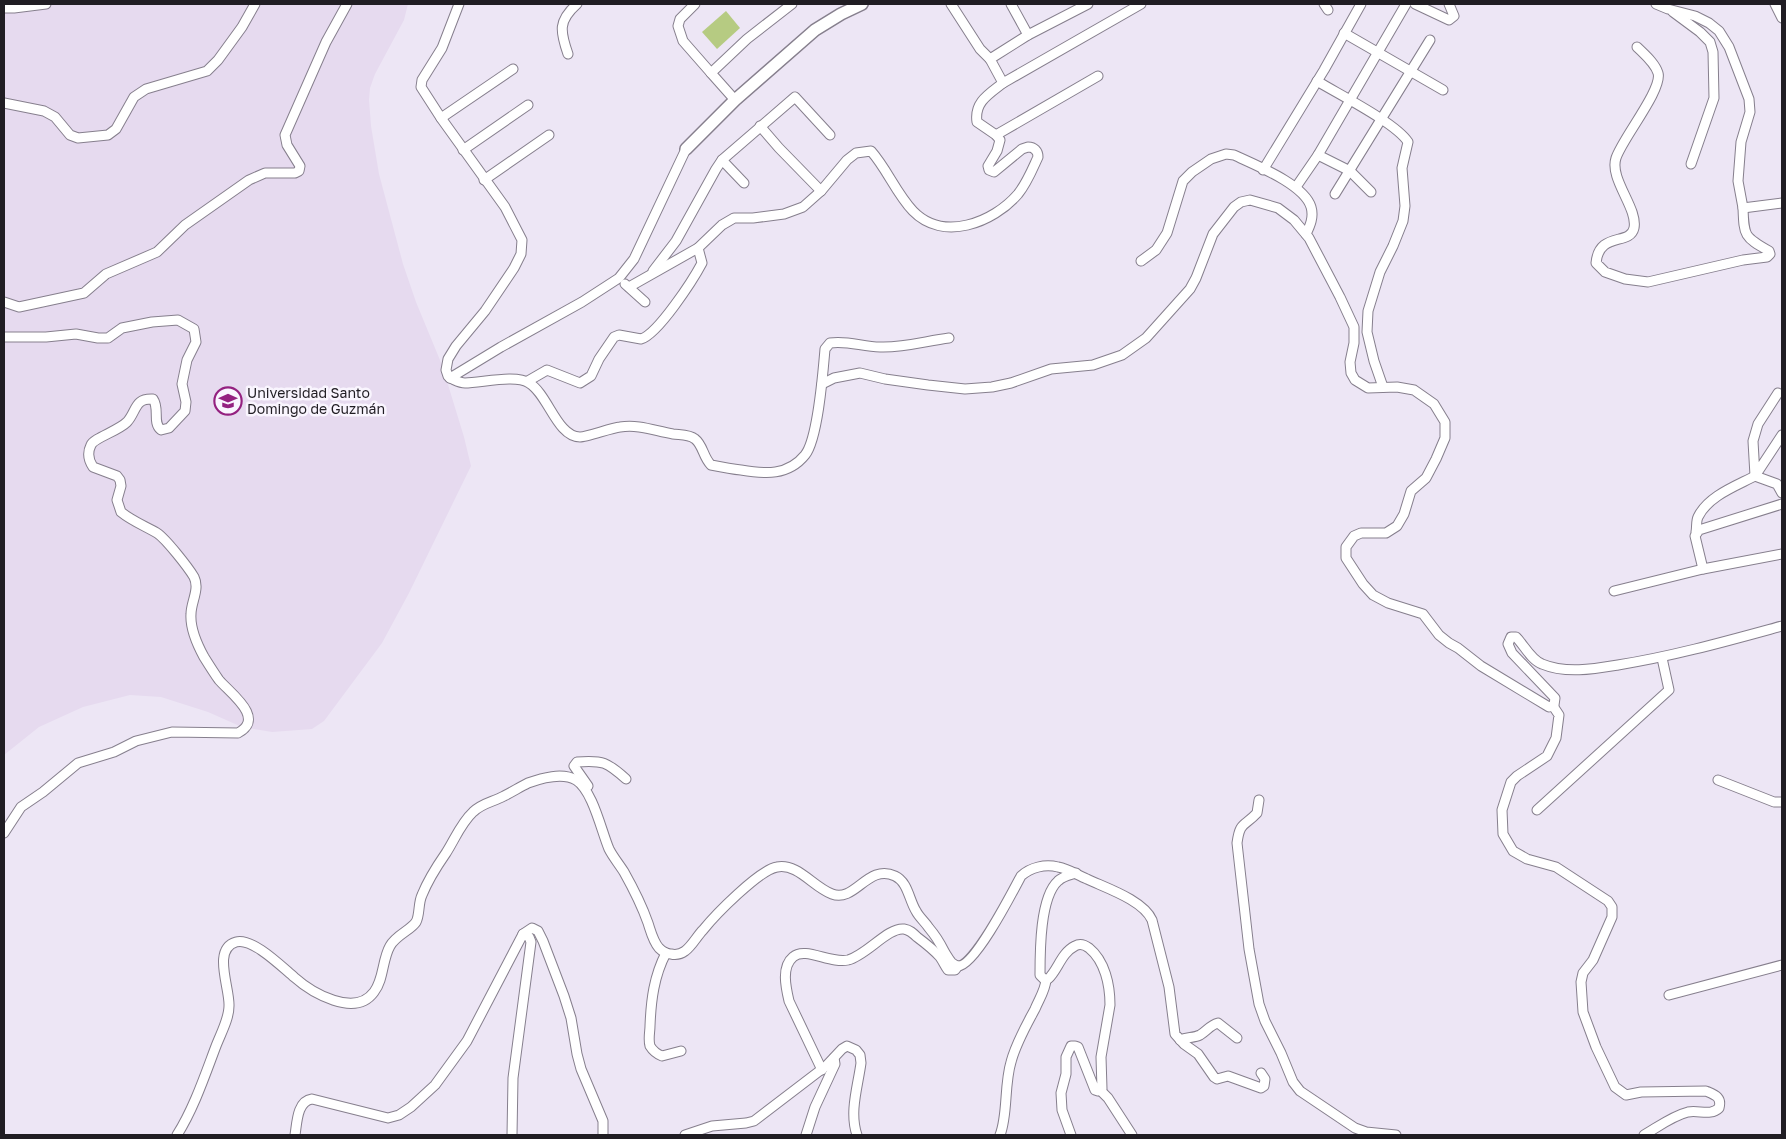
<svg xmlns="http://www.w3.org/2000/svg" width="1786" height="1139" font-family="'Golos Text',sans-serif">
<rect width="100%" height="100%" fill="#ede6f5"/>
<polygon fill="#e6daef" points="4,4 408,4 404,20 375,74 370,88 369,100 371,126 379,174 403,264 416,302 442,365 464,437 471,466 409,593 382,643 324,721 312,729 272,732 242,727 208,712 161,697 130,695 83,707 39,727 4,755"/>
<polygon fill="#b6cb82" points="726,11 740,28 717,49 702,32"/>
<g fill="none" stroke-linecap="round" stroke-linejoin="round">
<g stroke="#867f8d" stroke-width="11">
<g id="street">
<polyline points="459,4 442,48 422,80 421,87 441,118 505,207 522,240 521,254 514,268 485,311 456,346 448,359 446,370 448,376 450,378 501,347 582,302 619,278 634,259 686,149"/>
<polyline points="695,4 680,19 678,26 683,41 711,73"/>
<polyline points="951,4 980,49 990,59"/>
<polyline points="1011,4 1028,35"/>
<polyline points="1324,4 1328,10"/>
<polyline points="1415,4 1449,20 1454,16 1449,4"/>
<polyline points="1656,4 1668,9 1695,16 1709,23 1719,31 1729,47 1749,99 1750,112 1741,142 1738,181 1743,208 1782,203"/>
<polyline points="1775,4 1782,18"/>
<polyline points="4,8 14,8 46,4"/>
<polyline points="1673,12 1700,32 1710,42 1713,52 1714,98 1691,164"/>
<polyline points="1344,33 1443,90"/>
<path d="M1637,47C1644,54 1655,63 1658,73C1663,89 1622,139 1616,158C1609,179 1638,208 1634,228C1630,246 1599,231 1596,263L1605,272L1625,279L1648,282L1743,260L1767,257L1770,254L1769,251C1744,237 1744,236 1743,208"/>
<path d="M568,54C560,31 558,21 577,4"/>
<path d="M1317,81C1338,94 1396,123 1408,142L1402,168L1405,206L1403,221L1393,246L1380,272L1368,311L1367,332L1374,361L1383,387"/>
<polyline points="1003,83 990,59 1028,35 1088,4"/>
<polyline points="735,100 711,73 747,39 792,4"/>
<polyline points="4,103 44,111 55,117 70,135 78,138 108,135 116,129 134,97 146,89 207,71 218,60 242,27 255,4"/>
<polyline points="441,118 513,69"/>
<polyline points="760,126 779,148 821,191"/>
<polyline points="996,135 1098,76"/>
<polyline points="463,150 528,105"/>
<polyline points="1318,155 1350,171 1371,192"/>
<polyline points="722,160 744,183"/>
<polyline points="1263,170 1324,70 1361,4"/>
<polyline points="484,180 549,135"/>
<polyline points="1296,187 1318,155 1406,4"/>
<polyline points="1335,194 1430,40"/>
<path d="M1141,261L1156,250L1167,233L1183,181L1192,172L1211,159L1226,154L1234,155C1255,165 1304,184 1311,207C1314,217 1310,226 1306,234"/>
<polyline points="653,271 676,241 716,169 722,160 795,97 830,135"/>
<polyline points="625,284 645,302"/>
<path d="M629,287L698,248L722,225L734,218H753L784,214L803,207L821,191L847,160L856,153L871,151C887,169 896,193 913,211C943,242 993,223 1018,194C1027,183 1032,170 1038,157C1038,151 1034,147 1028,147L1022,149L994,172L989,170L988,166L997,151L1000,140L996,135L977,122C974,102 989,94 1003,83L1141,4"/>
<polyline points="4,302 19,307 84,293 106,274 157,252 185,225 249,180 265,173 295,173 299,171 300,166 287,145 285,135 326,42 347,4"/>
<path d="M4,337H46L76,334L98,338H108L122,328L152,322L178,320L194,329L196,342L187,360L182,384L186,402L185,411L169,428L161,430C152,422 160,409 153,399C134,398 137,411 127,422C118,431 94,438 91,445C87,453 89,461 93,467L117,476L120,480L121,486L117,500L121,512C132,521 145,526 157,533C166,539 188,567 194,577C200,589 191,602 191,614C190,628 198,646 204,657C209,665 214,673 219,680C230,693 266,718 238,733L172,732L136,741L114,752L78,763L43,792L21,807L4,833"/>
<path d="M450,378C455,380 460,383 465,383C481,383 516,374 529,383C548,394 557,437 580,437C587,437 611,428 620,427C639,424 655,431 673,434C680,435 689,434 695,439C703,445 703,457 711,465C721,467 731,469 741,470C765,474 788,476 805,455C818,439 823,372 825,349L830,343C847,340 863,347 880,347C903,348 926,341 949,338"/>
<path d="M528,381L547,370L580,383L591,376L599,359L614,337L619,335L641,339C658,334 693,280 702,263L698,248"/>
<path d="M822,384L834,378L860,373L885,379L928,385L965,389L992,387L1011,383L1051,369L1093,365L1122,355L1146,338L1190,289L1196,278L1213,234L1234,207L1241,202L1250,200L1278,208L1294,220L1309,238L1340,297L1354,327V343L1350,362L1351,373L1355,380L1368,388L1397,387L1414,390L1434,404L1445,422V438L1436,459L1426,478L1411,491L1404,514L1397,526L1386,533H1361L1354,536L1346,547V558L1363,584L1373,595L1388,603L1423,614L1439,635L1449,643L1458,648L1481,666L1549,707L1554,705L1555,698L1512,653L1508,644L1511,637H1516C1524,645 1531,660 1542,664C1566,674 1594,669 1618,665C1674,656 1727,641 1782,626"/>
<polyline points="1778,393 1758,424 1753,441 1755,476 1782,435"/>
<path d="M1696,532C1697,527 1696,521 1698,517C1708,496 1736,486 1755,476L1777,484L1782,493"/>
<polyline points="1703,569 1695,536 1699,530 1782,504"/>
<polyline points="1614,591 1703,569 1782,554"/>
<path d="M1553,706L1559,715L1556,738L1547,756L1517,776L1511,782L1502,810L1503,834L1513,851L1527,859L1556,867L1608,901L1612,907V917L1593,960L1583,973L1581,982L1583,1012L1596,1047L1615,1087L1626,1095L1641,1092L1706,1091C1715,1095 1722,1097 1719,1108C1711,1116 1699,1110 1688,1112C1672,1116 1658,1127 1644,1135"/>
<polyline points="1718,780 1774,802 1782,802"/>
<path d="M588,786L574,766L577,762C603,760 607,762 626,779"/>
<path d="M1259,800L1257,813C1244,827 1240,821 1237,843L1249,949L1259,1004L1265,1021L1281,1053L1293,1082L1300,1091L1355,1128L1366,1132L1396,1135"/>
<polyline points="1537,810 1669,690 1662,658"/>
<path d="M666,953C654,976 651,1000 650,1026C650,1032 648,1039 650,1046C653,1051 657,1054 662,1056L681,1051"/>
<polyline points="1669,995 1782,965"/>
<path d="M1180,1040C1187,1037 1194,1038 1200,1035C1207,1031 1210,1025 1218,1023L1237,1038"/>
<path d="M822,1070L789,1001C786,988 781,967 793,957C805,946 830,964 848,960C867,955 888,927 904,929C910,930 913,933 917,937C925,943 933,949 940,957C943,961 945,966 948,970H955L958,966"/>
<polyline points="1100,1090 1108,1098 1132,1135"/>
<path d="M177,1135C194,1108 205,1075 216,1046C221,1033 229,1019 229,1006C230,988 212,949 236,942C252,937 282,967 294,977C312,993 355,1018 374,992C384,979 382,960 390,946C396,935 411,930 416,922C420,915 418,903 422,895C428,880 437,866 446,853C455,839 461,823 473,812C482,803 493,802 504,796C512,792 520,787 528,783C542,778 562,772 576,780C593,791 601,830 609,849C613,857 619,864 624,872C633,888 642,906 648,923C651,932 653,941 659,948C662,951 667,954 671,954C676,955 681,954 685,951C692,946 697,936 703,930C715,915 759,870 777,867C798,863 813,887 832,894C855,903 868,863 895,876C908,882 909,900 916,911C919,917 925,922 929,928C935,935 940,943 944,951C945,953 950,961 952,963C954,964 956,966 958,966C974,967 1013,891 1021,876C1031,867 1045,864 1058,867C1069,869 1077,875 1087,879C1106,888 1143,900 1152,920L1169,987L1175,1034L1184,1044L1198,1054L1214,1077L1217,1079L1228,1076L1261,1088L1264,1086L1265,1079L1261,1073"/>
<path d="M295,1135C297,1123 297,1101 312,1099L388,1118L399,1115L411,1107L435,1085L467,1041L523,934L532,928L538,931L543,941L564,996L571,1018L577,1054L581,1069L603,1121V1135"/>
<polyline points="512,1135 513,1078 531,942 529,937 523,934"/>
<path d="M685,1135L712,1126L746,1123L754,1121L826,1066L842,1049L847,1046L856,1050L860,1055L861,1063C858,1086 849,1112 857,1135"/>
<polyline points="806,1135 815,1107 835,1064 834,1058"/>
<path d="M1000,1135C1008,1115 1004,1085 1011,1062C1016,1043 1026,1026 1035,1009C1039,999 1045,991 1046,980"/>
<path d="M1071,1135L1062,1110L1061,1093L1066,1074V1057L1071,1046H1075L1078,1047L1095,1090L1098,1091L1102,1089L1101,1057L1110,1005C1110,985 1105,961 1089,948C1085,945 1080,943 1075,946C1061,953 1058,970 1048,979H1044L1040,975C1040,951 1040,897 1058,881C1063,876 1070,875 1076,873"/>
</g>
</g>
<g stroke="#867f8d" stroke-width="14">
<polyline id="secondary" points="686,149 735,100 815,30 841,14 862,4"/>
</g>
<use href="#street" stroke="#fff" stroke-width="9"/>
<use href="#secondary" stroke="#fff" stroke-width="11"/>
</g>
<defs>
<g id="university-ring" transform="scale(1.4375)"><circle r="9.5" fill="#f9f5fe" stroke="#942180" stroke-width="1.5"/><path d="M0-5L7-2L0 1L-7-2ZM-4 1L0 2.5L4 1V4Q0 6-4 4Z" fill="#942180"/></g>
</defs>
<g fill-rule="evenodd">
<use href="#university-ring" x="228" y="401"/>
</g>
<g text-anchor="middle" stroke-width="5" stroke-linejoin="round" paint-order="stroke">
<g font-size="14" fill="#201d23" stroke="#f9f5fe" text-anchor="start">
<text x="247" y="398">Universidad Santo<tspan x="247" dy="16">Domingo de Guzmán</tspan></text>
</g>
</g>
<rect width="1786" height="1139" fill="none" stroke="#201d23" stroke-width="10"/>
</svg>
